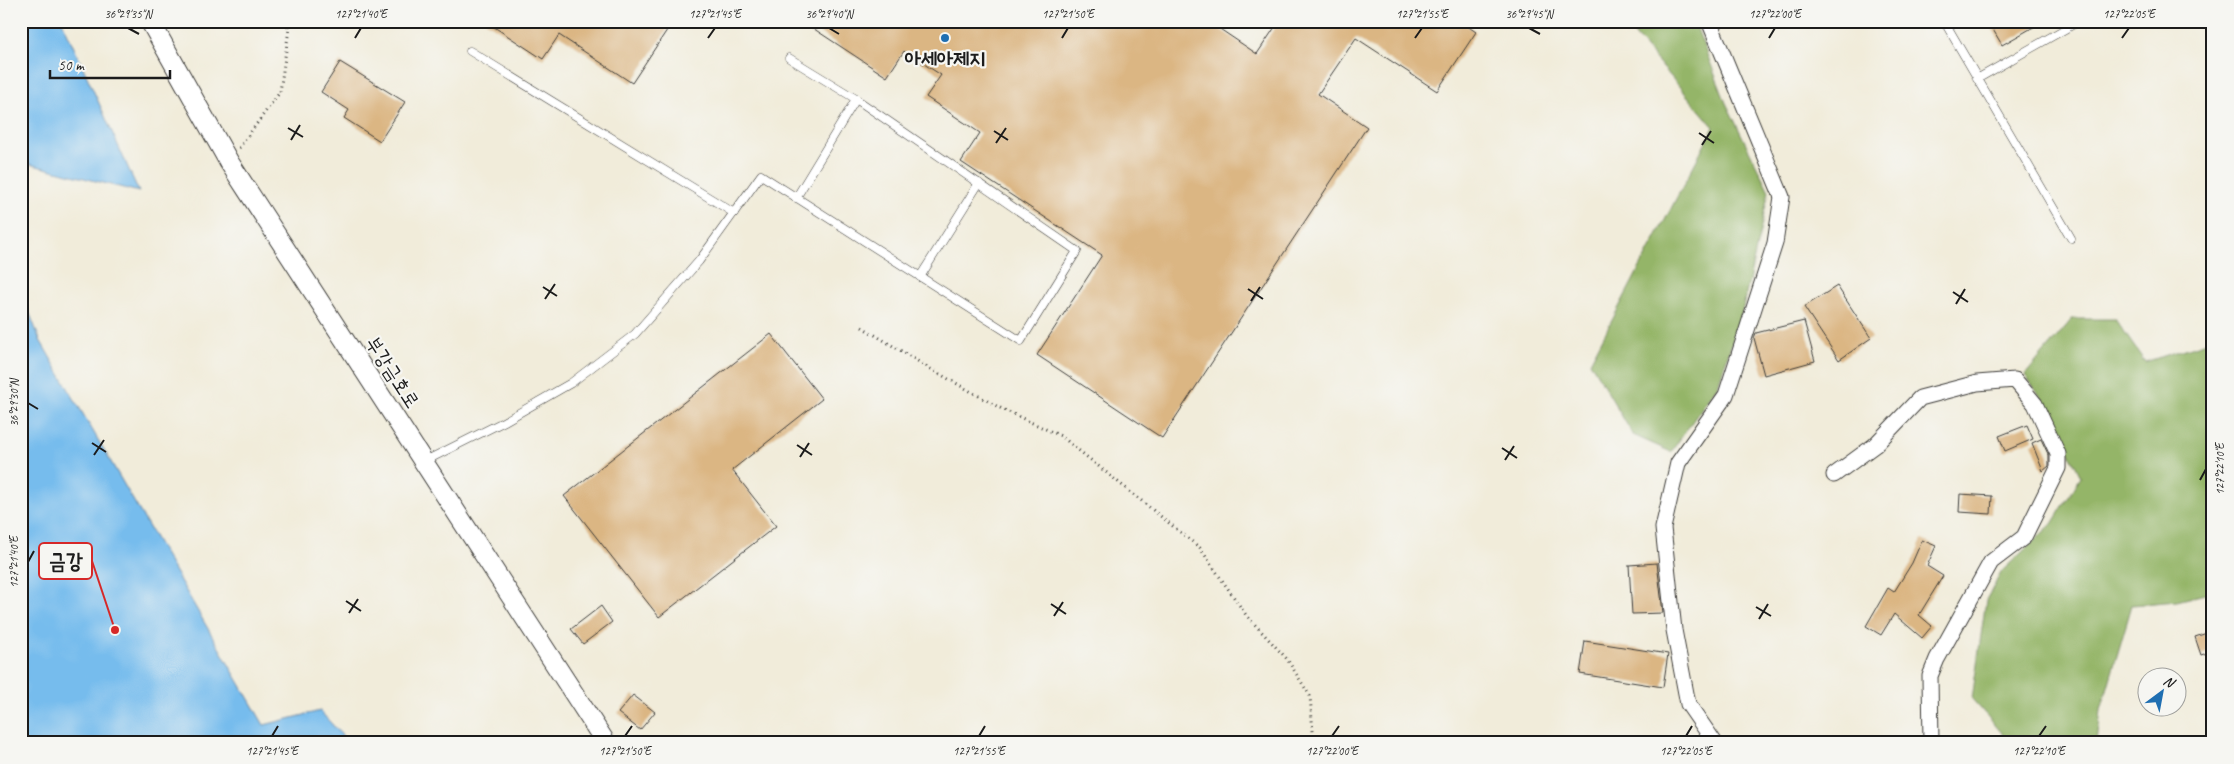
<svg xmlns="http://www.w3.org/2000/svg" width="2234" height="764" font-family="Caveat,'Poor Story',sans-serif">
<rect width="100%" height="100%" fill="#f6f6f2"/>
<filter id="ink" filterUnits="userSpaceOnUse"><feTurbulence type="fractalNoise" baseFrequency=".02" numOctaves="2"/><feDisplacementMap in="SourceGraphic" scale="10" xChannelSelector="R" yChannelSelector="G"/><feConvolveMatrix kernelMatrix="1 2 1 2 8 2 1 2 1" color-interpolation-filters="sRGB"/></filter>
<filter id="wash" filterUnits="userSpaceOnUse"><feTurbulence type="fractalNoise" baseFrequency=".0096" numOctaves="4" result="noise"/><feDisplacementMap in="SourceGraphic" scale="20" xChannelSelector="R" yChannelSelector="G"/><feGaussianBlur stdDeviation="1.12" result="paint"/><feColorMatrix in="noise" values="0 0 0 0 0 0 0 0 0 0 0 0 0 0 0 0 0 1.4 0 .05"/><feComposite in="paint" operator="in"/></filter>
<g filter="url(#wash)">
<rect width="100%" height="100%" fill="#f1ecda"/>
<g fill="#94b568" stroke="#586842">
<polygon points="1623,21 1694,21 1726,103 1769,191 1742,312 1718,385 1671,452 1633,435 1590,362 1714,127"/>
<polygon points="2072,319 2115,319 2145,362 2213,340 2213,592 2177,601 2132,605 2101,710 2097,743 2011,743 1972,699 1986,600 2002,571 2052,524 2081,477 2047,406 2025,375"/>
</g>
<g fill="#76bced" stroke="#496c84">
<polygon points="21,21 62,21 139,192 21,162"/>
<polygon points="21,291 40,340 264,725 320,711 349,743 24,743 21,740"/>
</g>
<g id="blocks">
<g fill="#dbb683">
<polygon points="485,21 673,21 632,83 559,35 543,59"/>
<polygon points="802,21 1208,21 1257,54 1279,21 1460,21 1476,32 1437,91 1356,38 1318,94 1367,127 1162,438 1037,355 1102,255 961,162 980,133 926,97 941,75 904,51 887,77"/>
<polygon points="1988,21 2044,21 2002,45"/>
<polygon points="340,62 405,102 380,141 344,118 349,110 321,92"/>
<polygon points="1837,286 1871,338 1839,360 1804,307"/>
<polygon points="1804,321 1815,361 1764,375 1754,338 1756,333"/>
<polygon points="771,334 822,399 732,470 776,526 659,617 564,496"/>
<polygon points="2027,425 2033,439 2005,451 1999,436"/>
<polygon points="2041,439 2049,456 2049,466 2043,471 2032,443"/>
<polygon points="1960,494 1992,496 1991,514 1959,512"/>
<polygon points="1922,540 1936,546 1927,566 1943,576 1919,615 1932,626 1922,638 1894,614 1881,635 1866,626 1888,588 1894,592 1912,563"/>
<polygon points="1657,563 1663,613 1632,614 1629,565"/>
<polygon points="601,606 612,622 583,644 571,629"/>
<polygon points="2213,631 2213,651 2201,655 2195,637"/>
<polygon points="1585,641 1668,654 1663,687 1580,674"/>
<polygon points="633,695 655,712 640,730 618,713"/>
</g>
</g>
</g>
<g filter="url(#ink)">
<use href="#blocks" fill-opacity="0" stroke="#3c3b38" stroke-width="1"/>
<g fill="none" stroke-linecap="round" stroke-linejoin="round">
<g stroke="#3c3b38" stroke-width="9">
<g id="service">
<polyline points="1944,21 2071,238"/>
<polyline points="470,51 734,213"/>
<polyline points="789,58 856,99 796,198"/>
<polyline points="1977,79 2079,21"/>
<polyline points="920,277 979,183"/>
<polyline points="425,461 503,422 571,383 635,334 699,261 761,175 1021,341 1077,251 856,99"/>
</g>
</g>
<g stroke="#3c3b38" stroke-width="17">
<g id="minor">
<polyline points="1709,21 1782,197 1775,243 1726,395 1678,463 1663,528 1674,630 1688,704 1715,743"/>
<polyline points="1834,475 1875,445 1920,398 1977,383 2015,380 2035,404 2058,454 2058,468 2024,537 1991,562 1937,659 1930,676 1931,743"/>
</g>
</g>
<g stroke="#3c3b38" stroke-width="21">
<polyline id="tertiary" points="150,21 229,162 606,743"/>
</g>
<g stroke="#3c3b38" stroke-width="3" stroke-dasharray="1 4" stroke-linecap="butt">
<polyline points="239,148 280,92 289,29 286,21"/>
<polyline points="862,327 929,368 1002,409 1061,436 1200,548 1246,615 1287,659 1310,696 1314,743"/>
</g>
<use href="#service" stroke="#fff" stroke-width="8"/>
<use href="#minor" stroke="#fff" stroke-width="15"/>
<use href="#tertiary" stroke="#fff" stroke-width="19"/>
</g>
</g>
<path fill="none" stroke="#1c1c1c" stroke-width="2" d="M128,28L139,34M829,28L839,34M1529,28L1540,34M355,38L361,28M708,38L715,28M1062,38L1068,28M1415,38L1422,28M1769,38L1775,28M2122,38L2129,28M288,128L303,137M994,131L1008,140M1699,133L1714,143M291,140L300,125M996,143L1006,128M1702,145L1711,131M543,287L557,296M1248,289L1263,299M1953,292L1968,302M545,299L555,284M1251,301L1260,287M1956,304L1965,289M28,403L38,409M92,443L106,452M797,445L812,455M1502,448L1517,458M94,455L104,440M800,457L809,443M1505,460L1514,446M2200,480L2206,469M28,562L34,551M346,601L361,611M1051,604L1066,614M1756,607L1771,616M349,613L358,599M1054,616L1063,602M1759,619L1768,604M272,736L278,726M625,736L632,726M979,736L985,726M1332,736L1339,726M1686,736L1692,726M2039,736L2046,726"/>
<circle fill="#1f6fb2" stroke="#f6f6f2" stroke-width="2" cx="945" cy="38" r="5"/>
<g text-anchor="middle" stroke-width="4.5" stroke-linejoin="round" paint-order="stroke">
<g font-size="20" font-weight="bold" fill="#1c1c1c" stroke="#f6f6f2">
<text x="945" y="65">아세아제지</text>
</g>
<g font-size="20" fill="#1c1c1c" stroke="#f6f6f2">
<text transform="translate(393 372) rotate(57)" y="7">부강금호로</text>
</g>
</g>
<path fill="none" stroke="#d62828" stroke-width="2" d="M115 630L92 561"/>
<circle fill="#d62828" stroke="#f6f6f2" stroke-width="2" cx="115" cy="630" r="5"/>
<rect fill="#f6f6f2" stroke="#d62828" stroke-width="2" x="39" y="543" width="53" height="36" rx="5"/>
<g font-size="21" text-anchor="middle" font-weight="bold" fill="#1c1c1c">
<text x="66" y="568">금강</text>
</g>
<rect width="2234" height="764" fill="none" stroke="#f6f6f2" stroke-width="55"/>
<g transform="translate(2162 692) rotate(32)"><circle r="24" fill="#f6f6f2" stroke="#9f9f9c"/>
<path d="M0-4L9 19L0 12L-9 19Z" fill="#1f6fb2"/>
<text y="-8" font-size="14" font-weight="bold" text-anchor="middle" fill="#1c1c1c">N</text>
</g>
<path d="M50 70v8h120v-8" fill="none" stroke="#1c1c1c" stroke-width="2.5"/>
<text x="58" y="70" font-size="15" fill="#1c1c1c" stroke="#f6f6f2" stroke-width="4" paint-order="stroke">50 m</text>
<rect x="28" y="28" width="2178" height="708" fill="none" stroke="#1c1c1c" stroke-width="2"/>
<g font-size="12" text-anchor="middle" fill="#1c1c1c">
<text x="128" y="18">36°29'35"N</text>
<text x="361" y="18">127°21'40"E</text>
<text x="715" y="18">127°21'45"E</text>
<text x="829" y="18">36°29'40"N</text>
<text x="1068" y="18">127°21'50"E</text>
<text x="1422" y="18">127°21'55"E</text>
<text x="1529" y="18">36°29'45"N</text>
<text x="1775" y="18">127°22'00"E</text>
<text x="2129" y="18">127°22'05"E</text>
<text transform="translate(14 403) rotate(-90)" y="4">36°29'30"N</text>
<text transform="translate(2220 469) rotate(-90)" y="4">127°22'10"E</text>
<text transform="translate(14 562) rotate(-90)" y="4">127°21'40"E</text>
<text x="272" y="755">127°21'45"E</text>
<text x="625" y="755">127°21'50"E</text>
<text x="979" y="755">127°21'55"E</text>
<text x="1332" y="755">127°22'00"E</text>
<text x="1686" y="755">127°22'05"E</text>
<text x="2039" y="755">127°22'10"E</text>
</g>
</svg>
